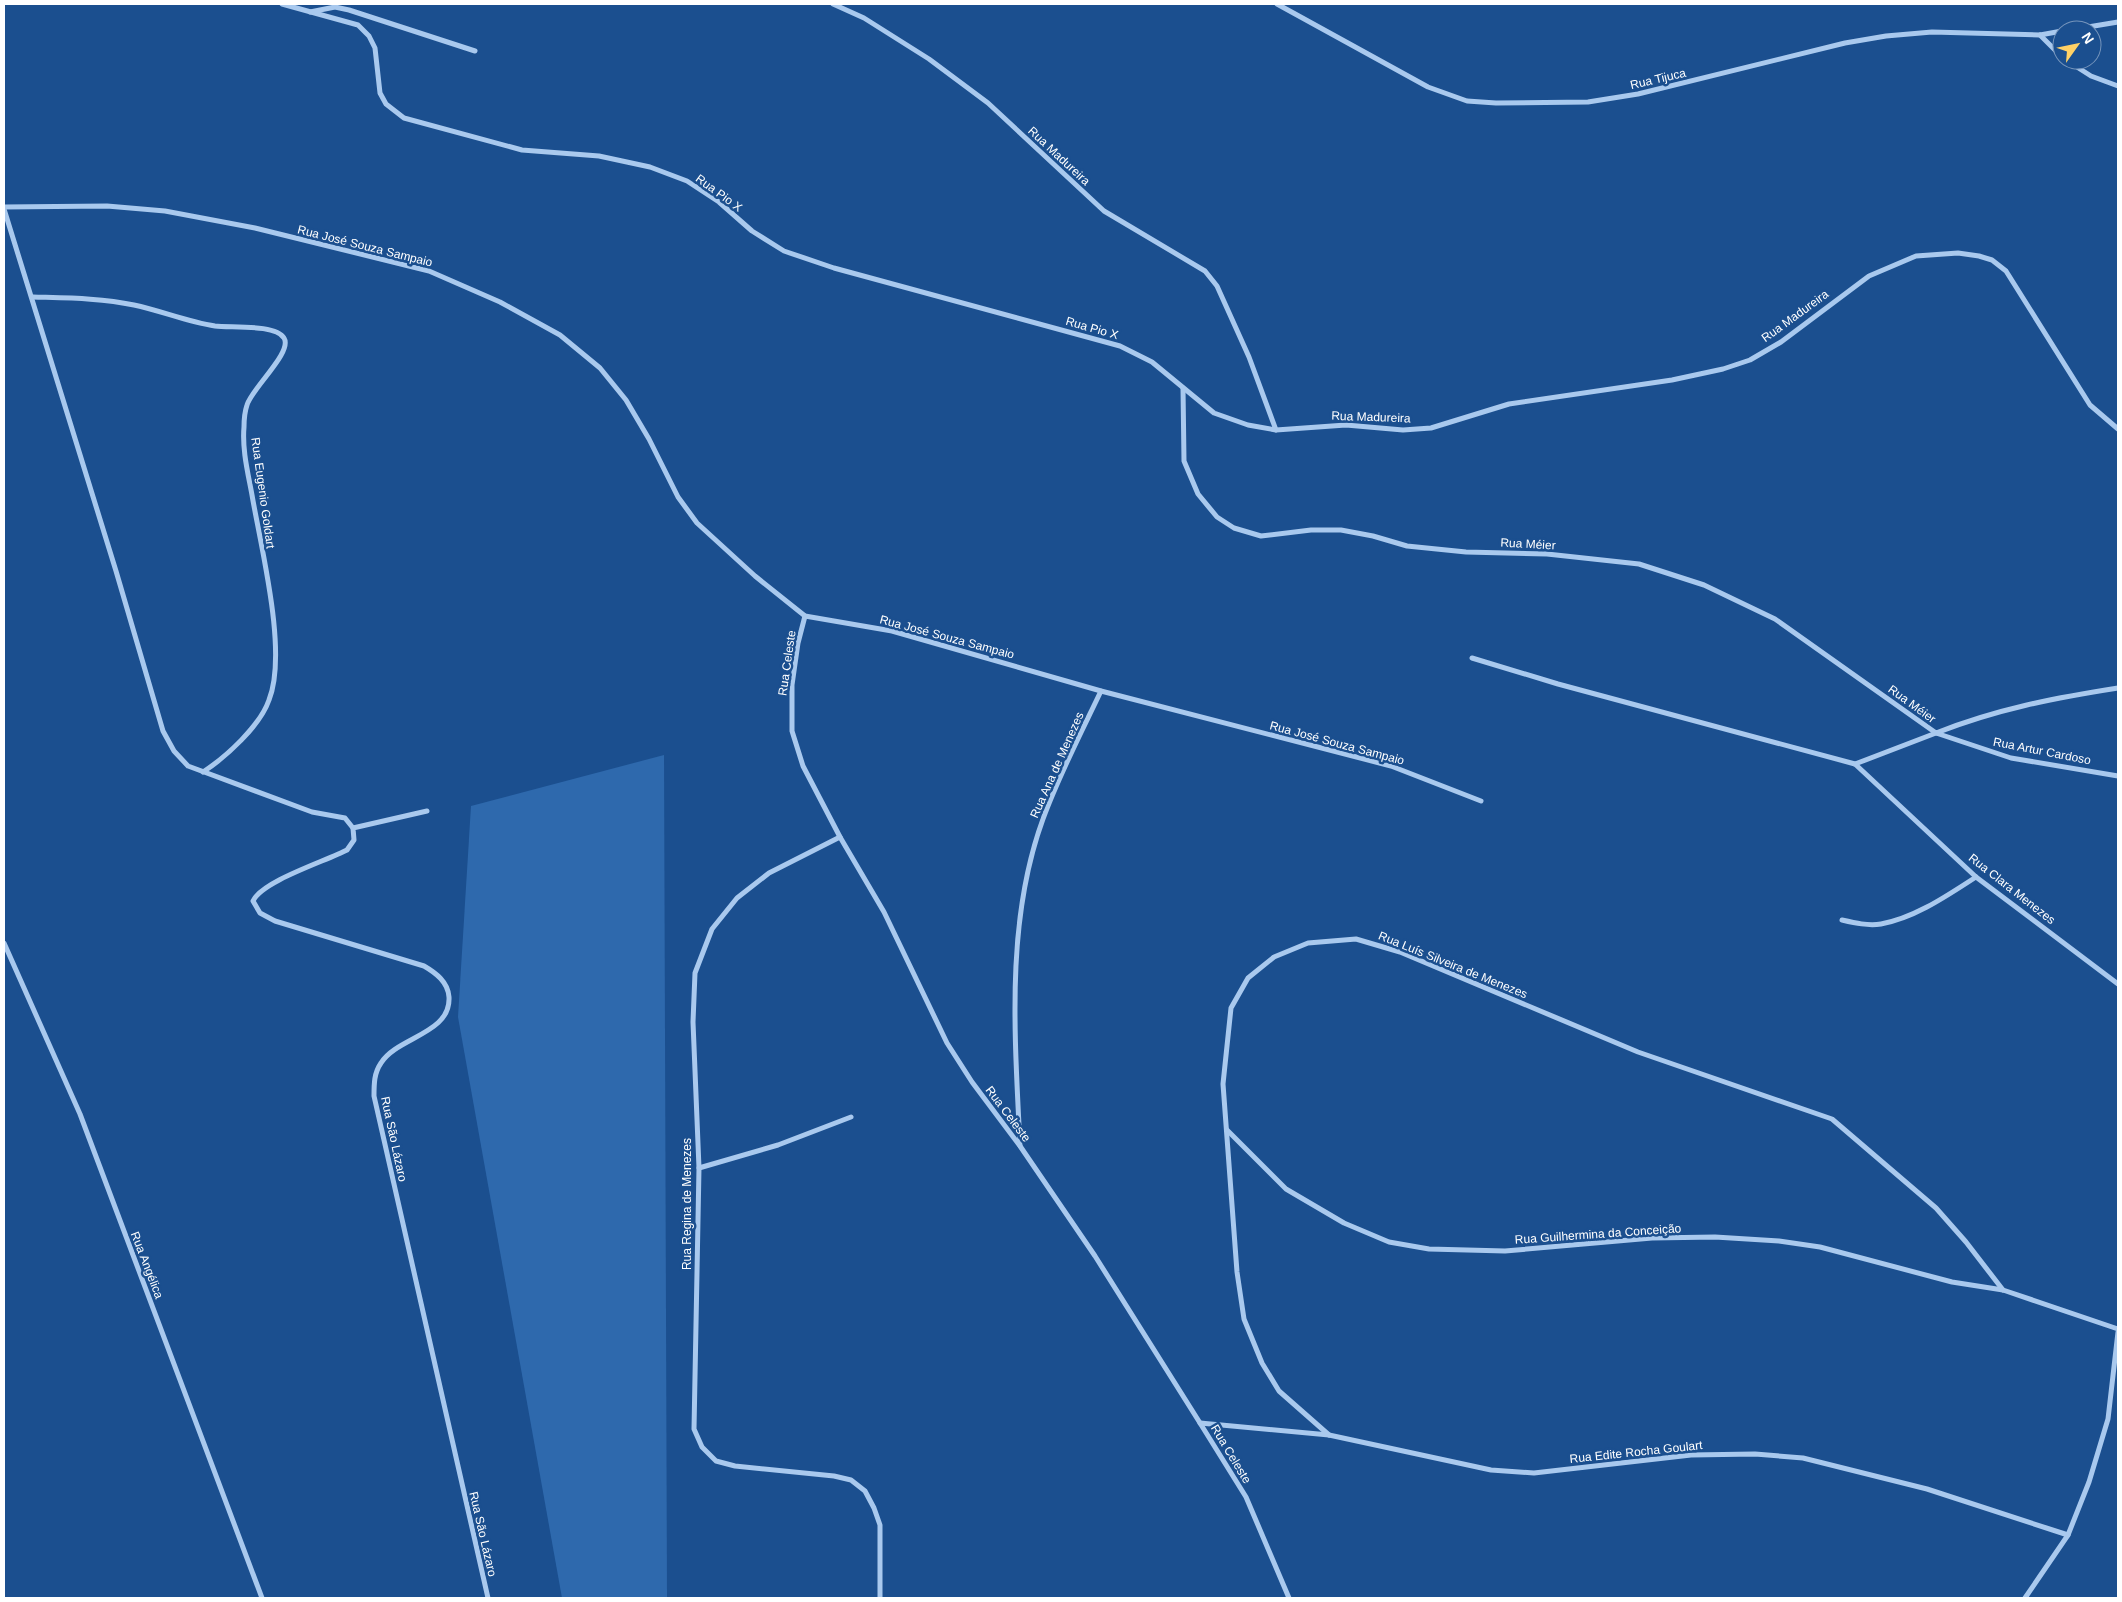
<svg xmlns="http://www.w3.org/2000/svg" width="2122" height="1602" font-family="Arial,sans-serif">
<rect width="100%" height="100%" fill="#1b4f8f"/>
<polygon fill="#2e69ad" points="664,755 667,1598 562,1598 458,1017 471,806"/>
<g fill="none" stroke-linecap="round" stroke-linejoin="round">
<g stroke="#a9c9ee" stroke-width="5">
<polyline points="282,4 358,25 369,36 375,48 380,93 386,104 404,118 522,150 599,156 650,167 687,181 719,202 752,231 784,251 834,268 1120,346 1152,362 1214,413 1248,425 1276,430 1346,425 1403,430 1431,428 1509,404 1672,380 1723,369 1750,360 1781,342 1869,276 1916,256 1958,253 1979,256 1992,260 2006,271 2090,405 2118,429"/>
<polyline points="833,4 864,18 929,59 988,103 1104,211 1205,271 1217,286 1249,357 1276,430"/>
<polyline points="1277,4 1428,87 1467,101 1496,103 1588,102 1638,94 1845,43 1886,36 1932,32 2040,35 2062,31"/>
<polyline points="310,12 335,7 349,10 475,51"/>
<polyline points="2070,30 2118,22"/>
<polyline points="2040,35 2062,57"/>
<polyline points="2066,60 2091,76 2118,86"/>
<polyline points="4,207 107,206 165,211 255,228 429,271 500,302 560,335 600,368 626,400 649,439 678,497 697,523 755,576 805,616 892,631 1101,691 1391,766 1481,801"/>
<polyline points="4,209 116,571 163,731 174,751 188,766 312,812 345,818 353,828"/>
<path d="M33,297C67,298 101,298 134,305C162,311 188,322 215,326C231,328 276,324 284,338C293,352 252,388 247,405C245,411 244,420 244,427C242,450 248,473 252,495C261,548 288,652 269,700C260,726 226,757 203,772"/>
<path d="M1183,388L1184,461L1198,494L1217,517L1234,528L1261,536L1311,530H1341L1373,536L1407,546L1466,552L1547,554L1639,564L1704,585L1775,619L1936,733C1997,709 2054,698 2118,688"/>
<polyline points="805,616 798,643 792,685 792,731 803,766 840,837 884,912 947,1043 972,1082 1020,1146 1095,1256 1200,1423 1246,1497 1289,1598"/>
<polyline points="1472,658 1558,684 1855,764 1976,877 2118,984"/>
<polyline points="1855,764 1936,733 2011,758 2118,776"/>
<path d="M427,811L353,828L354,840L347,850C326,861 262,881 253,901L260,913L275,921L424,966C436,973 448,982 449,997C451,1034 397,1037 381,1063C374,1073 374,1084 374,1096L488,1598"/>
<polyline points="840,837 769,873 737,898 712,929 695,973 693,1022 699,1168 694,1429 702,1447 716,1461 735,1466 834,1476 851,1480 865,1491 874,1508 880,1525 880,1598"/>
<path d="M1842,920C1855,923 1868,926 1881,924C1915,918 1948,895 1976,877"/>
<polyline points="4,943 80,1114 262,1598"/>
<polyline points="1227,1130 1286,1189 1344,1223 1389,1242 1429,1249 1505,1251 1652,1238 1715,1237 1779,1241 1820,1247 1952,1282 2003,1290 2118,1329"/>
<path d="M1020,1146C1015,1038 1005,923 1043,819C1059,775 1081,733 1101,691"/>
<polyline points="699,1168 778,1145 851,1117"/>
<polyline points="1200,1423 1329,1435 1491,1470 1534,1473 1691,1455 1755,1454 1803,1458 1927,1489 2068,1535"/>
<polyline points="1329,1435 1279,1391 1262,1363 1244,1319 1237,1272 1223,1084 1231,1008 1248,978 1274,957 1308,943 1356,939 1400,952 1638,1052 1832,1119 1936,1208 1966,1242 2003,1290"/>
<polyline points="2025,1598 2068,1535 2089,1482 2108,1419 2118,1332"/>
</g>
</g>
<g text-anchor="middle" stroke-width="5" stroke-linejoin="round" paint-order="stroke">
<g font-size="12" fill="#fff" stroke="#1b4f8f">
<text transform="translate(1658 79) rotate(-13)" y="4">Rua Tijuca</text>
<text transform="translate(1059 156) rotate(43)" y="4">Rua Madureira</text>
<text transform="translate(719 193) rotate(36)" y="4">Rua Pio X</text>
<text transform="translate(365 246) rotate(14)" y="4">Rua José Souza Sampaio</text>
<text transform="translate(1795 316) rotate(-36)" y="4">Rua Madureira</text>
<text transform="translate(1092 328) rotate(16)" y="4">Rua Pio X</text>
<text transform="translate(1371 417) rotate(2)" y="4">Rua Madureira</text>
<text transform="translate(263 493) rotate(82)" y="4">Rua Eugenio Goldart</text>
<text transform="translate(1528 544) rotate(3)" y="4">Rua Méier</text>
<text transform="translate(947 637) rotate(15)" y="4">Rua José Souza Sampaio</text>
<text transform="translate(787 663) rotate(-82)" y="4">Rua Celeste</text>
<text transform="translate(1912 704) rotate(36)" y="4">Rua Méier</text>
<text transform="translate(1337 743) rotate(15)" y="4">Rua José Souza Sampaio</text>
<text transform="translate(2042 751) rotate(11)" y="4">Rua Artur Cardoso</text>
<text transform="translate(1057 765) rotate(-66)" y="4">Rua Ana de Menezes</text>
<text transform="translate(2012 889) rotate(38)" y="4">Rua Clara Menezes</text>
<text transform="translate(1453 965) rotate(22)" y="4">Rua Luís Silveira de Menezes</text>
<text transform="translate(1008 1114) rotate(53)" y="4">Rua Celeste</text>
<text transform="translate(394 1139) rotate(78)" y="4">Rua São Lázaro</text>
<text transform="translate(687 1204) rotate(-90)" y="4">Rua Regina de Menezes</text>
<text transform="translate(1598 1234) rotate(-4)" y="4">Rua Guilhermina da Conceição</text>
<text transform="translate(147 1265) rotate(69)" y="4">Rua Angélica</text>
<text transform="translate(1636 1452) rotate(-6)" y="4">Rua Edite Rocha Goulart</text>
<text transform="translate(1231 1454) rotate(59)" y="4">Rua Celeste</text>
<text transform="translate(483 1534) rotate(77)" y="4">Rua São Lázaro</text>
</g>
</g>
<rect width="2122" height="1602" fill="none" stroke="#ffffff" stroke-width="10"/>
<g transform="translate(2077 45) rotate(57)"><circle r="24" fill="#1b4f8f" stroke="#7695bc"/>
<path d="M0-4L9 19L0 12L-9 19Z" fill="#ffd166"/>
<text y="-8" font-size="14" font-weight="bold" text-anchor="middle" fill="#ffffff">N</text>
</g>
</svg>
